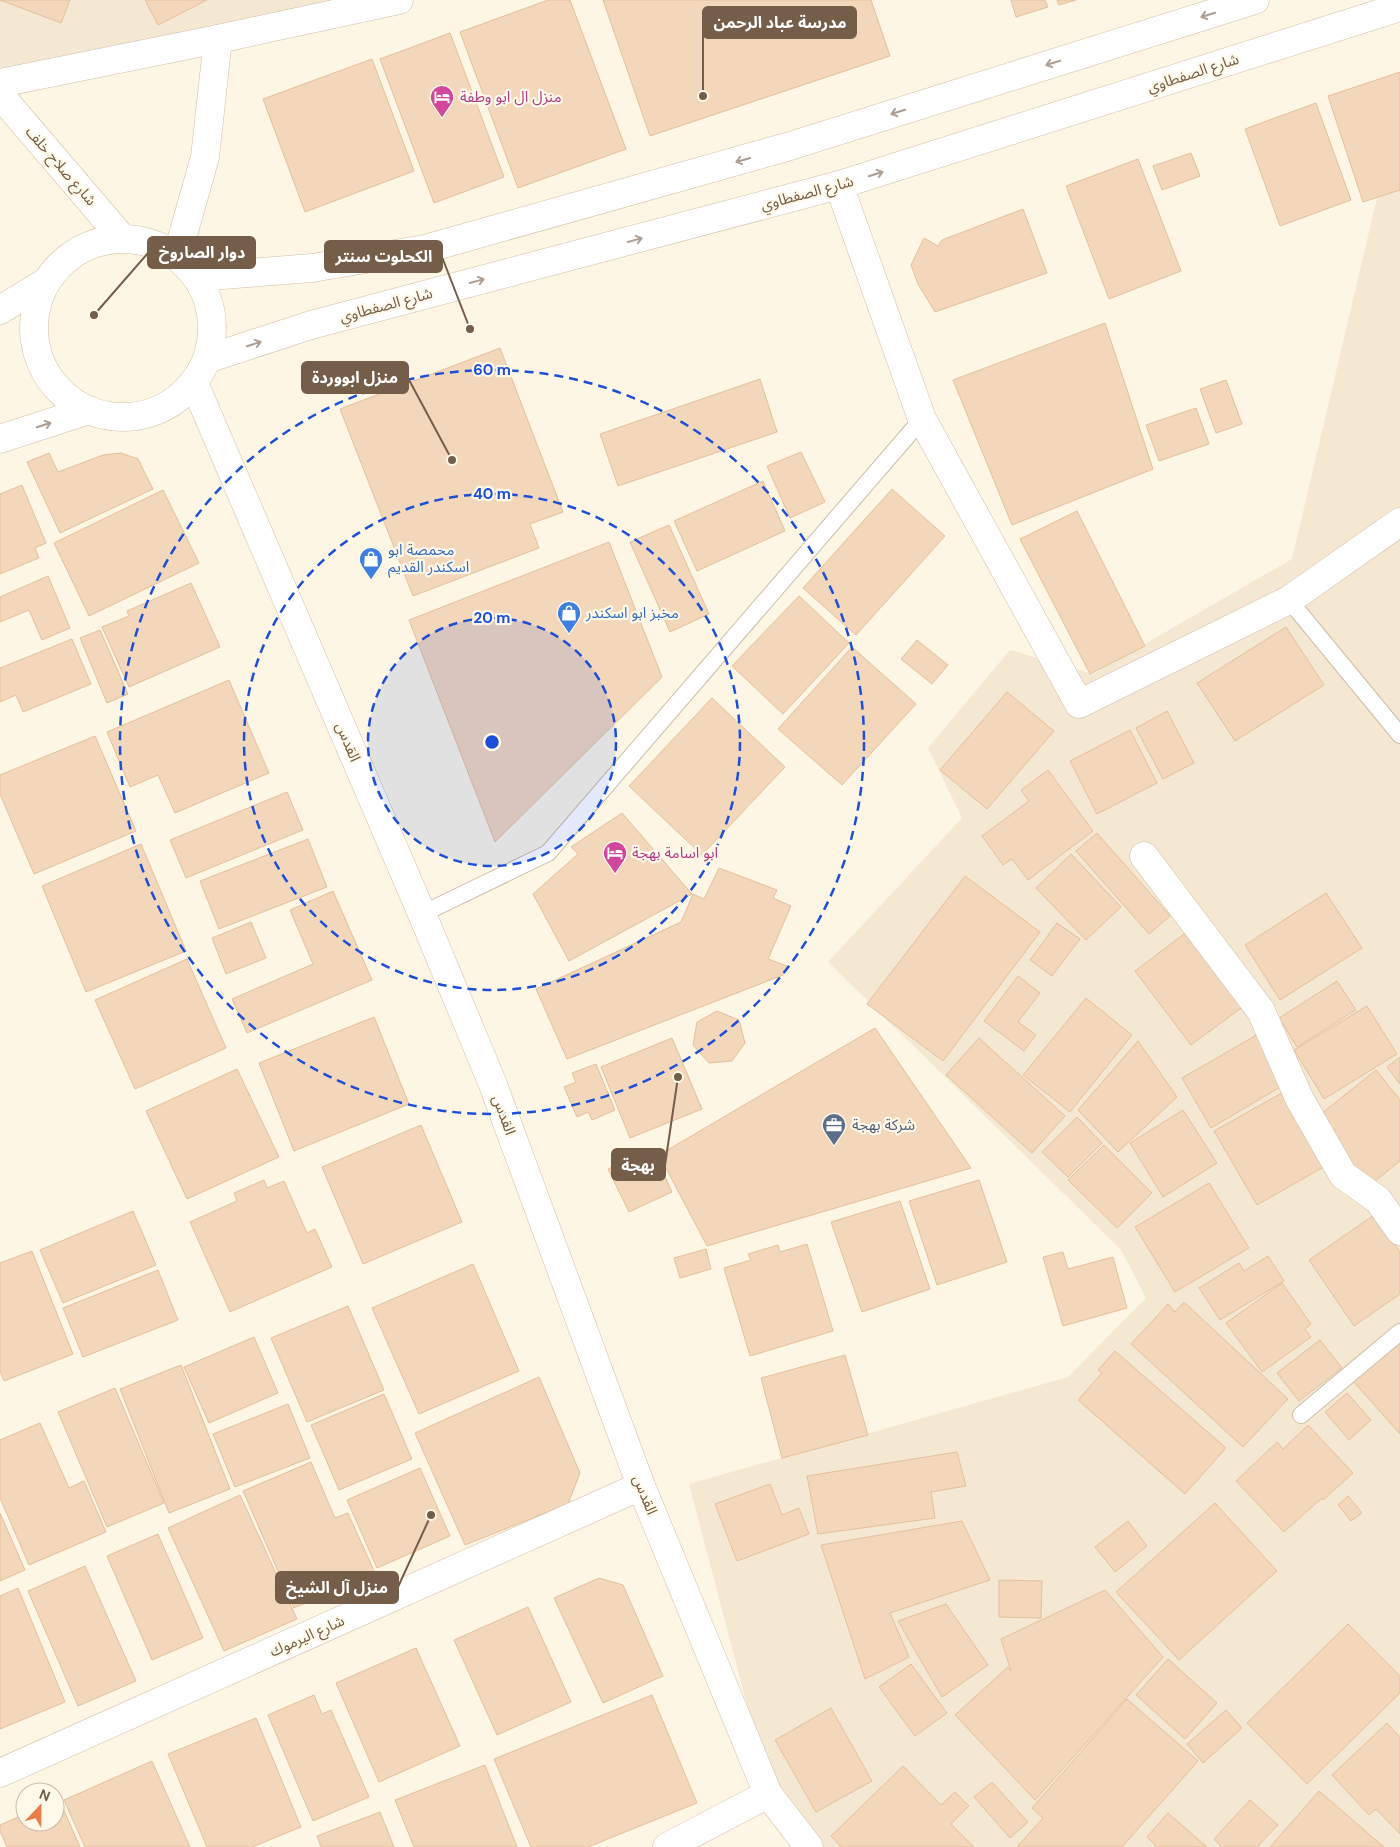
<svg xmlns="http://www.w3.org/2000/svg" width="1400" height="1847" font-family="'DM Sans','Noto Sans Arabic',sans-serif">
<rect width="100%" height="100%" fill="#fdf6e4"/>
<g fill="#f4e8d2">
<polygon points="0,0 356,0 16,96 0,66"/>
<polygon points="1400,100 1400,1847 805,1847 777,1819 689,1484 1068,1377 1146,1298 1121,1250 828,962 962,818 928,748 1010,650 1093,674 1292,559"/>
</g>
<g fill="#f2d7bb" stroke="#e5bf9b">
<polygon points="0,0 70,0 61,23"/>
<polygon points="145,0 207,0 158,25"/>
<polygon points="548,0 570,0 626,149 518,188 460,32"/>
<polygon points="603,0 871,0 890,56 650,136"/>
<polygon points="1011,0 1045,0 1048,7 1016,17"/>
<polygon points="1057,0 1076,0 1059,5"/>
<polygon points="450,33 504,177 434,203 380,59"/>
<polygon points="372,59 414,171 305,212 263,99"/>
<polygon points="1400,72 1400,190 1363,202 1328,96"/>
<polygon points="1316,103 1351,200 1280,226 1245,129"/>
<polygon points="1191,153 1200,176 1162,190 1153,166"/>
<polygon points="1138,159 1181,271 1109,299 1066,186"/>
<polygon points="1023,209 1047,273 935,312 918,284 911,265 924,238 938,246 942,240"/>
<polygon points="1105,323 1153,469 1012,525 953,380"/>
<polygon points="500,348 563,512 530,524 539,548 413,596 340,409"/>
<polygon points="760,379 777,432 618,486 600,434"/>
<polygon points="1226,380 1242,424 1216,433 1200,389"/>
<polygon points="1196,408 1209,444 1159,461 1146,425"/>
<polygon points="801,452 825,502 790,518 767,466"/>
<polygon points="49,453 58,472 103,455 121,453 138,459 153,489 60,533 27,462"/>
<polygon points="763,481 785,531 697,571 674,521"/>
<polygon points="22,485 46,543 35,548 39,558 0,574 0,494"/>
<polygon points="892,489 945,536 856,635 803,588"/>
<polygon points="163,490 199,563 89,616 54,543"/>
<polygon points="1077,511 1145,646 1090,674 1020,539"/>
<polygon points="669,525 709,614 670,632 630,542"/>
<polygon points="609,542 662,677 495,842 409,620"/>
<polygon points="48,576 70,628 42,640 29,610 0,622 0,597"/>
<polygon points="191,583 220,647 129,687 102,627 129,616 127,611"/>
<polygon points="799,596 849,643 783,714 732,666"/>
<polygon points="1286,627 1324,685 1235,741 1197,683"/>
<polygon points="100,630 128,694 107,703 80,638"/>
<polygon points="72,639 91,684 23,712 16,695 0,702 0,668"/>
<polygon points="917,640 948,665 932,684 901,659"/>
<polygon points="852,647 916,704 842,785 778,729"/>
<polygon points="229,680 269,773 175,813 158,775 130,787 107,732"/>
<polygon points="1007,692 1054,731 987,809 940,770"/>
<polygon points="712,698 785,767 702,855 629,786"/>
<polygon points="1167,711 1194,763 1163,779 1136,728"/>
<polygon points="1130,730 1157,783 1097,814 1070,761"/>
<polygon points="95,736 136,831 34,874 0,794 0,775"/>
<polygon points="1048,770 1093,831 1028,880 1012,859 1003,865 982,836 1029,801 1021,790"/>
<polygon points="287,792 303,830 186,878 170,840"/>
<polygon points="622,813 692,894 569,961 533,894 578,854 571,847"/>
<polygon points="1097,833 1170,916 1149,934 1076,851"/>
<polygon points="308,839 327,887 219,929 200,881"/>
<polygon points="141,844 186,951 86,992 42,886"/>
<polygon points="1071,854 1121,907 1086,940 1036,888"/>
<polygon points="719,868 777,890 773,898 791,906 768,959 787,966 783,975 567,1059 536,989 681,922 693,894 704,899"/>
<polygon points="965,876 1040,932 943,1061 867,1004"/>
<polygon points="333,891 372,980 247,1033 232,999 313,964 290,910"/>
<polygon points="1326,893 1362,948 1280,1000 1245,945"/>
<polygon points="251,922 266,958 226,974 212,938"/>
<polygon points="1057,923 1080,939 1052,976 1030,960"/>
<polygon points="1188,931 1244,1006 1191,1045 1135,971"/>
<polygon points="187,959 226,1048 135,1089 95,1000"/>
<polygon points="1018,976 1040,993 1018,1022 1036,1035 1024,1051 984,1021"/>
<polygon points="1337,981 1356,1010 1297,1047 1279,1018"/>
<polygon points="1086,998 1132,1035 1070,1112 1023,1075"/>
<polygon points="1367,1006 1397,1054 1324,1099 1294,1050"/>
<polygon points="717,1011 739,1020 745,1043 732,1061 709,1063 693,1045 697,1022"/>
<polygon points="374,1017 409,1104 294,1151 259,1063"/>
<polygon points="875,1028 971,1168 707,1246 659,1155"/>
<polygon points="1260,1033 1289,1082 1211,1128 1182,1078"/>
<polygon points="672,1038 702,1109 630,1138 601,1067"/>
<polygon points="979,1038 1065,1116 1032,1153 946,1075"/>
<polygon points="1138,1041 1177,1097 1118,1152 1078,1110"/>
<polygon points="1400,1057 1400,1084 1387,1067"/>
<polygon points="596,1064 615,1110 592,1120 588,1112 577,1117 564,1087 576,1082 572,1073"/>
<polygon points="237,1069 279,1157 187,1199 146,1111"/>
<polygon points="1376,1070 1400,1100 1400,1161 1370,1185 1316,1118"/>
<polygon points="1287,1090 1329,1164 1257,1205 1214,1131"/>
<polygon points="1183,1110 1217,1163 1163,1197 1130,1143"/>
<polygon points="1077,1117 1102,1143 1068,1177 1042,1152"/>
<polygon points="421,1125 462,1222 363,1264 322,1167"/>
<polygon points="1104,1145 1152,1193 1117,1228 1068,1180"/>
<polygon points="656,1157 672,1192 629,1212 608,1169 623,1162 626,1170"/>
<polygon points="264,1180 267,1188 284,1181 307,1233 315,1229 332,1267 230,1312 190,1222 237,1201 234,1193"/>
<polygon points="979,1180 1007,1262 937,1285 909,1201"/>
<polygon points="1209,1183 1249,1248 1175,1292 1135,1227"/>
<polygon points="900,1201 930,1289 862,1312 831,1222"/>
<polygon points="133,1211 156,1265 63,1303 40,1250"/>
<polygon points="1374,1215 1400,1252 1400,1294 1354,1326 1309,1260"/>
<polygon points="807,1244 833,1331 750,1356 724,1268 751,1260 748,1254 778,1245 780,1252"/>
<polygon points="706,1249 711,1269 680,1278 674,1258"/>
<polygon points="32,1251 73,1354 4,1381 0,1371 0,1263"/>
<polygon points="1063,1252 1068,1269 1113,1257 1127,1308 1063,1326 1043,1257"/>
<polygon points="1268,1256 1284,1281 1220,1320 1199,1288 1239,1263 1244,1271"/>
<polygon points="473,1264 519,1371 419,1414 372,1308"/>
<polygon points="158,1270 178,1320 83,1357 63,1308"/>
<polygon points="1282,1283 1311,1324 1305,1329 1311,1337 1262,1372 1226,1323"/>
<polygon points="1184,1302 1288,1399 1243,1447 1131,1344 1168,1304 1175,1312"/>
<polygon points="348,1306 384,1390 307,1422 271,1338"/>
<polygon points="254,1337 278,1393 209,1423 184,1367"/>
<polygon points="1400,1338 1400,1434 1352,1380"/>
<polygon points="1320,1340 1342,1368 1299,1401 1277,1373"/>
<polygon points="1115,1351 1226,1448 1185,1494 1078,1400 1102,1373 1098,1370"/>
<polygon points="845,1355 868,1435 782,1458 761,1378"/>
<polygon points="181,1365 230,1489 169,1513 120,1389"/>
<polygon points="539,1377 580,1473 568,1504 465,1545 415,1433"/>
<polygon points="115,1388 164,1503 107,1527 58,1412"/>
<polygon points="1347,1393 1371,1420 1349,1440 1325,1412"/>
<polygon points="384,1394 412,1459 339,1490 311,1425"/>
<polygon points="288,1404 310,1458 235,1487 213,1434"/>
<polygon points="40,1423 69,1488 84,1481 106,1532 29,1565 0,1498 0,1440"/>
<polygon points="1308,1425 1353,1473 1323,1500 1322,1498 1284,1532 1236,1481 1277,1442 1283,1449"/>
<polygon points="957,1452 966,1486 931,1492 935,1518 818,1534 807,1476"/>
<polygon points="311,1462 335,1518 348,1513 375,1573 294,1608 243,1491"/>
<polygon points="420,1468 450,1536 377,1568 347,1500"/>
<polygon points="770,1484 782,1515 799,1508 809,1534 737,1561 715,1504"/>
<polygon points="240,1495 297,1619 224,1651 168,1528"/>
<polygon points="1348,1496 1362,1513 1351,1521 1338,1505"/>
<polygon points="1215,1503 1277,1571 1179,1660 1116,1592"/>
<polygon points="0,1513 25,1570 0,1581"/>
<polygon points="962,1521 990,1580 890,1613 909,1657 865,1679 821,1545"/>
<polygon points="1128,1521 1147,1546 1115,1572 1095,1547"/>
<polygon points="158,1534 203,1638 152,1660 107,1556"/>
<polygon points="85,1566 136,1681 78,1706 28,1591"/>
<polygon points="599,1578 623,1585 663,1676 603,1703 554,1598"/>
<polygon points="999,1580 1042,1581 1041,1618 999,1617"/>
<polygon points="18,1588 65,1702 0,1729 0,1596"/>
<polygon points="1105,1590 1163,1657 1035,1800 955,1715 1008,1667 1011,1671 1001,1639"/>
<polygon points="946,1604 988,1665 942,1697 898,1621"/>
<polygon points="528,1607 571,1702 497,1735 454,1640"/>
<polygon points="1348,1624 1400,1676 1400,1693 1307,1784 1247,1723"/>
<polygon points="416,1648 460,1746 379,1782 336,1683"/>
<polygon points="1168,1659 1217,1703 1185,1739 1136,1695"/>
<polygon points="911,1664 947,1713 915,1736 879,1687"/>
<polygon points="314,1695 322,1714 331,1710 369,1797 313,1821 268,1715"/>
<polygon points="652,1695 697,1803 588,1847 531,1847 494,1759"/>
<polygon points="1127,1699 1198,1761 1122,1847 1017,1847 1043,1818 1032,1808"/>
<polygon points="831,1708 872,1781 816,1812 775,1740"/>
<polygon points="1226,1710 1242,1728 1203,1763 1187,1744"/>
<polygon points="256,1718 301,1827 252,1847 207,1847 168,1754"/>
<polygon points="1387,1723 1400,1737 1400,1834 1376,1809 1369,1815 1332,1775"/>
<polygon points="152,1761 190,1847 85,1847 64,1800"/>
<polygon points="485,1765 517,1847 414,1847 395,1800"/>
<polygon points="903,1766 941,1805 955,1792 969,1806 951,1824 974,1847 841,1847 831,1836"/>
<polygon points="992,1782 1028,1822 1010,1838 974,1797"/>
<polygon points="1319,1791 1384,1847 1270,1847"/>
<polygon points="59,1799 80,1847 7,1847 0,1831 0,1825 25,1814 25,1822 55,1822 55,1801"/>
<polygon points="1250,1800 1278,1825 1257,1847 1222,1847 1214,1839"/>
<polygon points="380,1812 394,1847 321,1847 317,1836"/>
<polygon points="1168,1813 1207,1847 1157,1847 1147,1837"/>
</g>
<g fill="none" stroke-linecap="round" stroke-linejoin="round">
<g stroke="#cebeaa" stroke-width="18">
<g id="service">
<polyline points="1289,600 1400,735"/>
<polyline points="422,914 548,853 922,419"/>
<polyline points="1301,1415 1400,1332"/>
</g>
</g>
<g stroke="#cebeaa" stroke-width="29">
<g id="minor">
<polyline points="0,83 218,39"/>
<polyline points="839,185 922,419 1079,704 1289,600 1400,522"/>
<polyline points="177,256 205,157 218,39 399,0"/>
<polyline points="1144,856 1261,1011 1299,1098 1343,1175 1378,1200 1400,1231"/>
<polyline points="667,1847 768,1794"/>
</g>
</g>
<g stroke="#cebeaa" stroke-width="29">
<polyline id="tertiary" points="0,1773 641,1486"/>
</g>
<g stroke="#d1bfa7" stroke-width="29">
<g id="secondary">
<polyline points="0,95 122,238"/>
<circle cx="123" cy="328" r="89"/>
<polyline points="197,277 312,268 425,249 790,146 1255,0"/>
<polyline points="0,310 46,282"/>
<polyline points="207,359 311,325 839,185 1400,7"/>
<polyline points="194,383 422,914 492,1082 641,1486 768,1794 809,1847"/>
<polyline points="0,439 89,410"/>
</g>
</g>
<use href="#service" stroke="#fff" stroke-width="16"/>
<use href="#minor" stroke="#fff" stroke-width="28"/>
<use href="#tertiary" stroke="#fff" stroke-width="28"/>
<use href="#secondary" stroke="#fff" stroke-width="28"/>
</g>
<defs><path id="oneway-shaft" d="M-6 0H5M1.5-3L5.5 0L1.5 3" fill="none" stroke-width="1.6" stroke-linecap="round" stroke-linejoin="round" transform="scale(1.25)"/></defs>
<g stroke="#ac9e92">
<use href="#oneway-shaft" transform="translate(1208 15) rotate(163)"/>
<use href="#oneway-shaft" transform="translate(1053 63) rotate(163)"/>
<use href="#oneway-shaft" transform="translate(898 112) rotate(163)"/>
<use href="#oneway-shaft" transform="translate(743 160) rotate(164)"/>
<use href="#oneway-shaft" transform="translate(876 174) rotate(-18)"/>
<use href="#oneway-shaft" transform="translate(635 240) rotate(-15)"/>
<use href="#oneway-shaft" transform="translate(477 281) rotate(-15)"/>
<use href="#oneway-shaft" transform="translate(254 344) rotate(-18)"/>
<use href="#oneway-shaft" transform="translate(44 425) rotate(-18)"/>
</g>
<circle cx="492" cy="742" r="124" fill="#1d4ed8" fill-opacity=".12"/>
<g fill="none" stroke="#1d4ed8" stroke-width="2.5" stroke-dasharray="9 6">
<circle cx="492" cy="742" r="124"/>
<circle cx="492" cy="742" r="248"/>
<circle cx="492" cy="742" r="372"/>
</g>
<defs>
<g id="hotel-pin" transform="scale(1.25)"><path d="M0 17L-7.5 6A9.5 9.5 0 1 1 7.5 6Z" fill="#d1479c" stroke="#fff9ea"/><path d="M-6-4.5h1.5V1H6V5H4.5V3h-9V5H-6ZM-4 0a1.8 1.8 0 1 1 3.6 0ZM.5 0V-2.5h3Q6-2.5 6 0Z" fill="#fff"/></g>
<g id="shop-pin" transform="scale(1.25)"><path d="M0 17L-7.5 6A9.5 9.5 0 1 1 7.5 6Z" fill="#3f7fe0" stroke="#fff9ea"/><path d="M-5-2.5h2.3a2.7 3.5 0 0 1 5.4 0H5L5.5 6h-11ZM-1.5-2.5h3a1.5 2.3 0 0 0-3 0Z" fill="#fff"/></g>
<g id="office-pin" transform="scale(1.25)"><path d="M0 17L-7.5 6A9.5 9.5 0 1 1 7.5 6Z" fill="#5c6f8a" stroke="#fff9ea"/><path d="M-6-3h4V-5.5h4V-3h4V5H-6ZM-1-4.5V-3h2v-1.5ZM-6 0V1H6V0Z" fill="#fff"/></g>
</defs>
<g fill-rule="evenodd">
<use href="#hotel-pin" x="442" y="97"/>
<use href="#shop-pin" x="371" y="559"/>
<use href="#shop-pin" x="569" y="613"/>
<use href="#hotel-pin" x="615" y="853"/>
<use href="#office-pin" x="834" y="1125"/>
</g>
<g text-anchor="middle" stroke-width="4.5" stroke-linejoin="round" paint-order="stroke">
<g font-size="15" fill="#755e49" stroke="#fff9ea">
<text transform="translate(1193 73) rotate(-18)" y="5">شارع الصفطاوي</text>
<text transform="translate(61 166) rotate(49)" y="5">شارع صلاح خلف</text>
<text transform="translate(807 193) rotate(-15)" y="5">شارع الصفطاوي</text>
<text transform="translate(386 305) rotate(-15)" y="5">شارع الصفطاوي</text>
<text transform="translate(348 742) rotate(67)" y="5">القدس</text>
<text transform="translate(504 1115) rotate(70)" y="5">القدس</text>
<text transform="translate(645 1495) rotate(68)" y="5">القدس</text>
<text transform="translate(307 1636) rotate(-24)" y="5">شارع اليرموك</text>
</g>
<g font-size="15" fill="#b23c85" stroke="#fff9ea" text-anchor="start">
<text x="460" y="102">منزل ال ابو وطفة</text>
<text x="632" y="858">ابو اسامة بهجة</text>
</g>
<g font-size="15" fill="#366cbe" stroke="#fff9ea" text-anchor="start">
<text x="388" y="555">محمصة ابو<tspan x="388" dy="17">اسكندر القديم</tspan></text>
<text x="586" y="618">مخبز ابو اسكندر</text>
</g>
<g font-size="15" fill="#4e5e75" stroke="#fff9ea" text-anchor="start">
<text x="852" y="1130">شركة بهجة</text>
</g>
</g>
<circle cx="492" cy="742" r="8" fill="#1d4ed8" stroke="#fff9ea" stroke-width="2.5"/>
<g font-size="15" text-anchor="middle" font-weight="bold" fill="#1d4ed8" stroke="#fff9ea" stroke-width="4.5" stroke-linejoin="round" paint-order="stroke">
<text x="492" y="375">60 m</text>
<text x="492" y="499">40 m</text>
<text x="492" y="623">20 m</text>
</g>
<path fill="none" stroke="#755e49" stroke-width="2" d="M703 96L703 23M94 315L148 253M470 329L442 257M452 460L408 378M678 1077L665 1165M431 1515L398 1587"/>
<g fill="#755e49" stroke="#fff9ea" stroke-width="2">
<circle cx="703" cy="96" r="5"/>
<circle cx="94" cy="315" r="5"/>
<circle cx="470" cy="329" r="5"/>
<circle cx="452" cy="460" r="5"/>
<circle cx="678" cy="1077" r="5"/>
<circle cx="431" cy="1515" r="5"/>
</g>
<g fill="#755e49" stroke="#755e49" stroke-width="2">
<rect x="703" y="7" width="153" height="31" rx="5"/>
<rect x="148" y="237" width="107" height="31" rx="5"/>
<rect x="325" y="241" width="117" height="31" rx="5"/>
<rect x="302" y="362" width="106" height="31" rx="5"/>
<rect x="612" y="1149" width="53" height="31" rx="5"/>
<rect x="276" y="1572" width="122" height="31" rx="5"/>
</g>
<g font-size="16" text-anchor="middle" font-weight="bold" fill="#fff">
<text x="780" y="28">مدرسة عباد الرحمن</text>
<text x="202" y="258">دوار الصاروخ</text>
<text x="384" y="262">الكحلوت سنتر</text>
<text x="355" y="383">منزل ابووردة</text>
<text x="638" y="1171">بهجة</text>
<text x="337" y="1593">منزل آل الشيخ</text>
</g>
<g transform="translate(40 1807) rotate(22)"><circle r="24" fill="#fff9ea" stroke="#c8bbaa"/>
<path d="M0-4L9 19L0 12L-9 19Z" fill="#e87d47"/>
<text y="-8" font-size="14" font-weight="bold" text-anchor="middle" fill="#755e49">N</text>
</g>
</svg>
